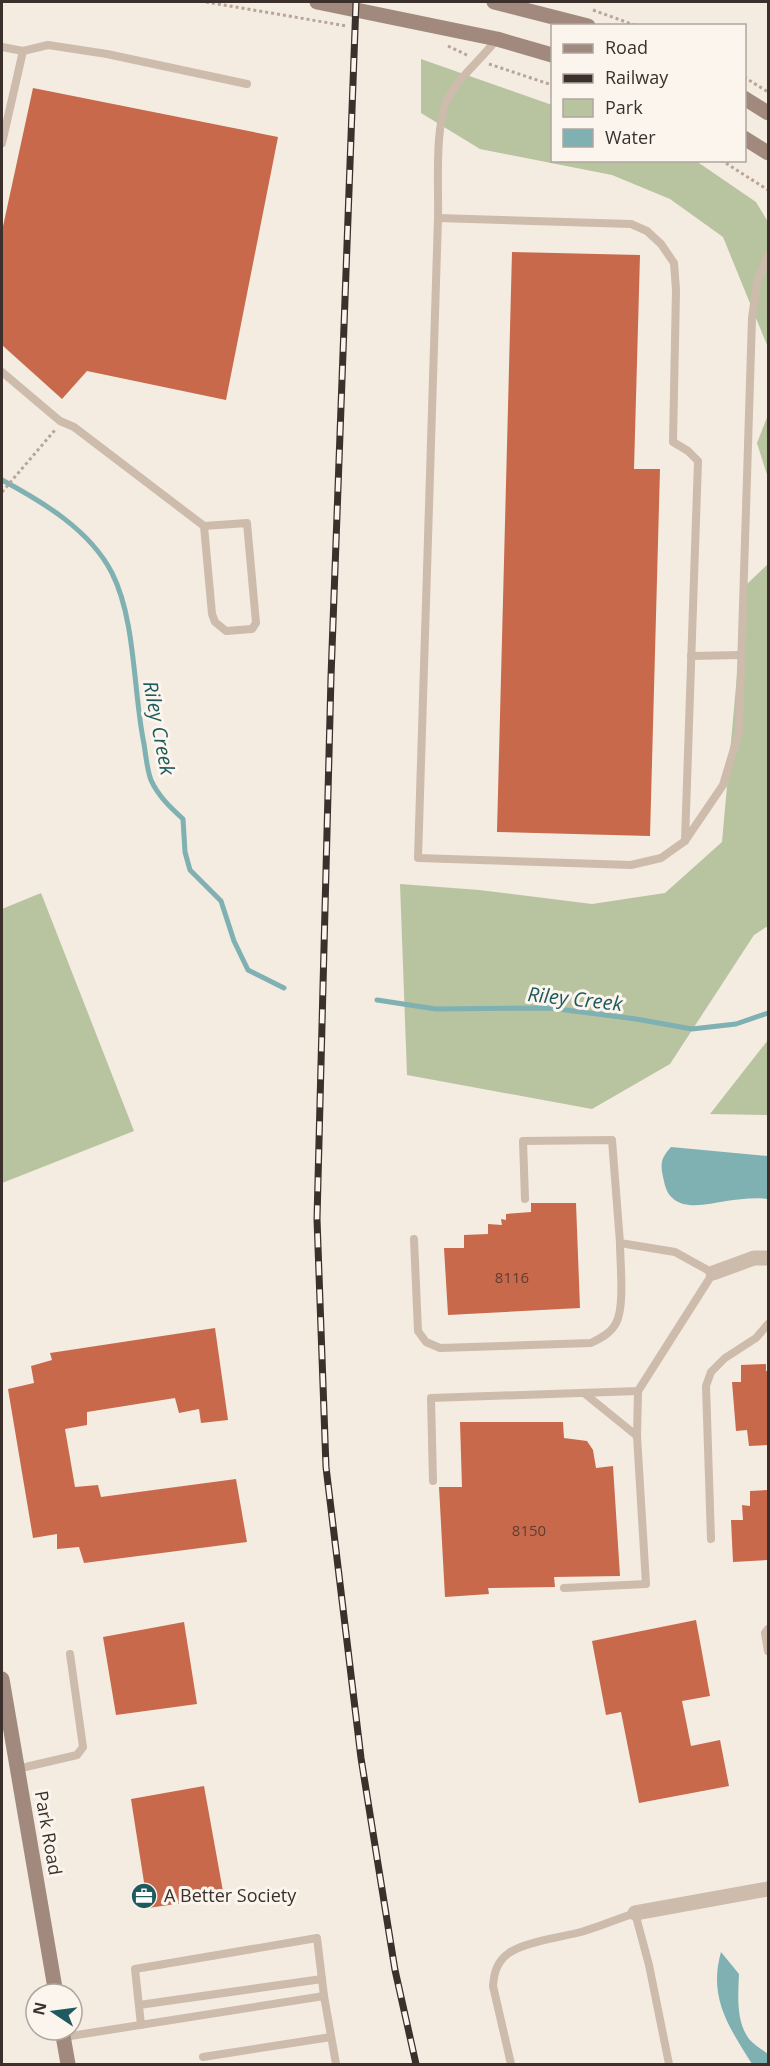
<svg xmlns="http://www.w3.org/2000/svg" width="770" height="2066" font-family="'Open Sans',sans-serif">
<rect width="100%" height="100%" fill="#f4ebe1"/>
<g fill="#b8c4a0">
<polygon points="421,59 552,105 552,160 696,161 756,202 768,222 768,360 767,345 723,237 670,199 612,175 480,149 421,113"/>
<polygon points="768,415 768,478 757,443"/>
<polygon points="768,564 768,926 754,935 670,1064 592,1109 407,1075 400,884 479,890 592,904 665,893 722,842 745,586"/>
<polygon points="41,893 134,1131 2,1183 2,909"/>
<polygon points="768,1040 768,1115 710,1114"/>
</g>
<g fill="#7fb0b2">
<path d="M671,1147L768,1156V1199C754,1197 740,1199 726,1201C703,1205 670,1214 664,1181C660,1165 660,1159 671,1147Z"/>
<path d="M721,1952L739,1974C738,1996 736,2021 749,2039C754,2045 763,2050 768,2054V2064H752C729,2027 708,1998 721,1952Z"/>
</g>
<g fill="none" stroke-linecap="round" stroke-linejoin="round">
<g stroke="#7fb0b2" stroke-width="5">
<path d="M2,480C43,502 90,530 112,573C136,621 133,691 144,744C146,756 147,770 151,780C158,796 171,808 183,819L185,852L190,870L221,901L234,941L248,970L284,988"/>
<polyline points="377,1000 436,1009 550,1008 636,1019 692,1029 736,1024 768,1013"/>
</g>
</g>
<g fill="#c8694b">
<polygon points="33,88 278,137 226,400 87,371 62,399 2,345 2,231"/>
<polygon points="512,252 640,255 634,469 660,469 650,836 497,832"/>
<polygon points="531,1203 576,1203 580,1308 448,1315 444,1248 464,1248 464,1235 488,1234 488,1224 502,1225 501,1219 506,1220 506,1214 531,1212"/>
<polygon points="215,1328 228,1420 201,1423 199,1409 179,1413 175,1398 87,1412 87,1425 65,1429 75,1487 98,1485 101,1497 236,1479 247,1542 84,1563 79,1547 57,1549 57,1534 33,1538 8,1389 34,1383 31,1366 52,1360 50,1353"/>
<polygon points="766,1364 766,1371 768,1371 768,1445 749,1446 747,1430 736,1431 732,1382 741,1382 741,1365"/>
<polygon points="460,1422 563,1422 564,1438 587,1441 593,1450 596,1468 613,1466 620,1576 554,1577 555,1587 488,1588 489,1594 445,1597 439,1487 462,1487"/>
<polygon points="768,1490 768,1560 733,1562 731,1520 743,1520 742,1505 750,1506 750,1491"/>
<polygon points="696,1620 710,1696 682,1701 691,1746 720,1740 729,1786 639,1803 621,1712 606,1715 592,1641"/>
<polygon points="184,1622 197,1704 116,1715 103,1637"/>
<polygon points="204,1786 224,1897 148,1908 131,1799"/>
</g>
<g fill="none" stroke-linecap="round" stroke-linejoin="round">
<g stroke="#b9a596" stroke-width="3" stroke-dasharray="3 3" stroke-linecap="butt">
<polyline points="206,2 347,26"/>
<polyline points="593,10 637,26"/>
<polyline points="448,46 469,56"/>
<polyline points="489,64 552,85"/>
<polyline points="744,77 768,92"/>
<polyline points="721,160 768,190"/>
<polyline points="2,492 55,430"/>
</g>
<g stroke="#cdbbac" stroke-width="8">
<polyline points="2,47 23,51 2,143"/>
<polyline points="23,51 48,45 107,54 247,84"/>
<path d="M438,218C439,185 433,118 452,91C465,72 483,57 497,39"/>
<polyline points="2,372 60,421 74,427 204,526 247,523 256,623 252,629 226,631 215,622 212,614 204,526"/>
<polyline points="691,656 741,655"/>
<polyline points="685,841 698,461 688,451 673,442 676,290 674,263 661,244 647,231 631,224 438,218 418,858 631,865 661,858 685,841 723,785 739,732 752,318 757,282 768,256"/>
<path d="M414,1239L418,1331L426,1342L440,1348L591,1343C601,1338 611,1333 616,1323C625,1307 620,1262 620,1243"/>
<polyline points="584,1393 637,1436"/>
<polyline points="433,1481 431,1398 638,1391 713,1273 675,1252 620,1243 612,1140 523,1141 525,1199"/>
<polyline points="711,1539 706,1386 711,1372 725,1358 756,1338 768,1324"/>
<polyline points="564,1588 646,1584 637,1436 638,1391"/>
<polyline points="768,1629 765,1633 768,1651"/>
<polyline points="17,1769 77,1755 83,1747 70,1654"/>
<polyline points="139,2005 322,1979"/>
<polyline points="141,2025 135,1969 317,1938 324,1996"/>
<polyline points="64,2037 324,1996 336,2064"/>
<polyline points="203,2057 331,2037"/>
<path d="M511,2064L493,1986C494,1973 497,1961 509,1953C524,1942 562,1937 581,1932C599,1927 617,1919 635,1913L649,1965L669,2064"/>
</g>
<g stroke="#cdbbac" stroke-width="15">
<polyline points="713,1273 754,1258 768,1258"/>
<polyline points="635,1913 768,1889"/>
</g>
<g stroke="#a18a7d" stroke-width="15">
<polyline points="317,2 497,39 552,55"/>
<polyline points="494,2 588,26"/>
<polyline points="744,98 768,113"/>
<polyline points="744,138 768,153"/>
<polyline points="2,1679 56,1994"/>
<polyline points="62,2030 68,2064"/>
</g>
<g stroke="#3b302b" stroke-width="7">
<polyline id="rail" points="356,2 331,677 317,1219 326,1467 361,1758 395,1970 416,2064"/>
</g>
<use href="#rail" stroke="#fbf5ee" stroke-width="4.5" stroke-dasharray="14" stroke-linecap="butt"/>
</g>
<defs>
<g id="office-disc" transform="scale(1.35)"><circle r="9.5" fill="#1f5a5e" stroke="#fbf5ee"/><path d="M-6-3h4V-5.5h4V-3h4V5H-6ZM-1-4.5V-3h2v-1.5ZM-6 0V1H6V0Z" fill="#fff"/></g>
</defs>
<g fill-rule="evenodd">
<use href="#office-disc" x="144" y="1896"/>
</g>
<g text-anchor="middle" stroke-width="6" stroke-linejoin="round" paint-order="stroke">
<g font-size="15" fill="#5e3e33">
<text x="512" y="1283">8116</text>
<text x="529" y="1536">8150</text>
</g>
<g font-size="18" fill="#3b302b" stroke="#fbf5ee">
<text transform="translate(48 1833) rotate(80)" y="6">Park Road</text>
</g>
<g font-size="18" fill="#3b302b" stroke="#fbf5ee" text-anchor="start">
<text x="164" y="1902">A Better Society</text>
</g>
<g font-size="20" font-style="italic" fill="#1f5a5e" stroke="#fbf5ee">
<text transform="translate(159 728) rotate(79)" y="7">Riley Creek</text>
<text transform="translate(575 999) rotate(6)" y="7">Riley Creek</text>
</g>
</g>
<rect width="770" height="2066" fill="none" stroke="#3b302b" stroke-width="6"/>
<rect x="551" y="24" width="195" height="138" fill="#fbf5ee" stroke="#aea6a0" stroke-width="1.5"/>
<rect x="563" y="44" width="30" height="9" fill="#a18a7d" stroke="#aea6a0" stroke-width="1.5"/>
<text x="605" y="54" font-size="18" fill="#3b302b">Road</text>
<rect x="563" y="74" width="30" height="9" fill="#3b302b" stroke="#aea6a0" stroke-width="1.5"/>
<text x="605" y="84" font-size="18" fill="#3b302b">Railway</text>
<rect x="563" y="99" width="30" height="18" fill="#b8c4a0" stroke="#aea6a0" stroke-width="1.5"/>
<text x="605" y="114" font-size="18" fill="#3b302b">Park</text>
<rect x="563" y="129" width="30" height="18" fill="#7fb0b2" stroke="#aea6a0" stroke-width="1.5"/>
<text x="605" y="144" font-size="18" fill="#3b302b">Water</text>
<g transform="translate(54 2012) rotate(283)"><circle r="28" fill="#fbf5ee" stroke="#aea6a0" stroke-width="1.5"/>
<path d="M0-4.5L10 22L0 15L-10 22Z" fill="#1f5a5e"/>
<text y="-9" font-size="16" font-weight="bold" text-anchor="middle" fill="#3b302b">N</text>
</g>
</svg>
